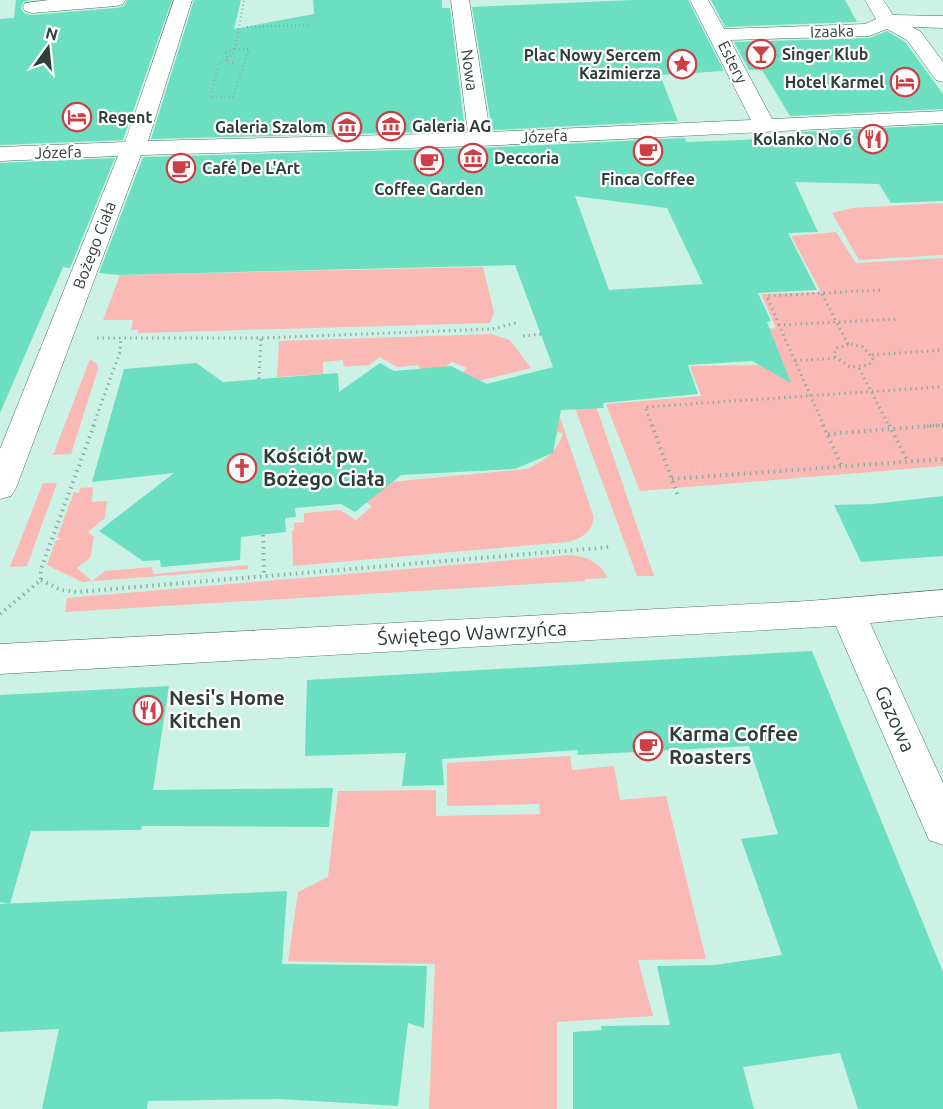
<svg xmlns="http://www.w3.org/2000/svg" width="943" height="1109" font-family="Ubuntu,sans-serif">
<rect width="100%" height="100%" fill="#ccf2e5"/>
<g fill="#fbb9b6">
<polygon points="943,203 943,255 859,260 832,213 852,208"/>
<polygon points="836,232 856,263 943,258 943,466 640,491 606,404 701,396 690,366 767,365 747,331 776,328 761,294 821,292 791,236"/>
<polygon points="483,267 494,312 490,323 138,333 138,330 131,330 133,320 103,320 120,275"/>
<polygon points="491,334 510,340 531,368 467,384 460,376 467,368 452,362 441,370 420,371 419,365 397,367 380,357 369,365 344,367 343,360 323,362 323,374 277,377 279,341"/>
<polygon points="90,359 97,364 98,369 71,454 53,455"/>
<polygon points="571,397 593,397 654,576 637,576"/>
<path d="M560,417L593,515C595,531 581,539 567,542L293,566L292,531H294V523L304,522V513L340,510L356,520L372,506L360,499L358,485L527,469C543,462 559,450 563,433L550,431Z"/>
<polygon points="43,483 57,483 27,566 10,567"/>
<polygon points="93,487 92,502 107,501 105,518 88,532 94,537 90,558 77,568 92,581 105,571 152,567 153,574 248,565 248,569 82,582 47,565 56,540 59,540 60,538 57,538 74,492 79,493 80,488"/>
<path d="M570,555C587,556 600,563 608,578L585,579V581L65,612L67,598Z"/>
<polygon points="570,756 572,770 614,766 620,800 666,796 706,959 638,960 653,1016 557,1022 557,1109 429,1109 435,964 288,961 298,892 328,877 338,791 436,790 436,816 540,814 539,804 447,806 447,763"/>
</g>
<g fill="#6cdfc0" fill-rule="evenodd">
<polygon points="16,0 31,0 23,2 21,8 24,13 32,15 116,8 124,6 127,0 172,0 123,140 0,145 0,19 14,18"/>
<polygon points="194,0 241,0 234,29 314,14 313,0 442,0 442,8 450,8 465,131 151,139"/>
<polygon points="633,0 688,0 724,71 660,75 678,121 492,130 472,7"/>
<polygon points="711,0 845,0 857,22 725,27"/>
<polygon points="887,31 905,42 943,94 943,109 790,116 762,70 749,70 734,42 869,38"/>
<path d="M943,125V201L891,203L879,184L795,182L818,232L788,233L817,290L758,293L771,321L767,322L791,383L752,361L688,365L698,394L603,403L604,408L561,410L553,453L515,469L401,475L355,512L341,504L295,508L296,517L285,518L286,532L241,537L240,560L161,567L160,560L143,561L99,531L174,473L92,482L124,369L196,363L223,382L338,373L339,392L380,363L394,371L451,366L487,384L553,367L515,265L119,275L99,273L143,157L480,148L685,138L686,142L741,140L802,137L800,132ZM575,196L667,208L703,284L609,290Z"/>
<polygon points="115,158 70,268 63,267 0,413 0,163"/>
<polygon points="943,496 943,556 861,562 834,505 873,504"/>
<polygon points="812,651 943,972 943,1109 858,1109 840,1053 743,1067 754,1109 573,1109 573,1032 602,1030 601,1026 670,1025 657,966 715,965 782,955 741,839 778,834 749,746 578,755 578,750 442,759 444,785 402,786 406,753 305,756 307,680"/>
<polygon points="169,686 153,790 333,788 329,827 142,826 141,830 31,831 10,904 0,902 0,695"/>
<polygon points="287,891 282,964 427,966 424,1028 408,1023 398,1106 279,1099 148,1101 147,1109 42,1109 59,1029 0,1032 0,904"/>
</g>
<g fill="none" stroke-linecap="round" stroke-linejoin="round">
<g stroke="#4d6f64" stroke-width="1">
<g id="minor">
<polygon points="49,0 125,0 123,4 116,6 32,13 25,11 23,7 25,3"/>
<polygon points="174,0 192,0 148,141 468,133 451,0 469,0 490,132 751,120 690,0 708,0 724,29 865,24 876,19 865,0 883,0 893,15 943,16 943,28 912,27 921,32 943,62 943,82 936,80 907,40 887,29 869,36 730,40 772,119 943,111 943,123 480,146 141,155 16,488 11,496 0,499 0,449 118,156 0,161 0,147 125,142"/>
<polygon points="943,590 943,616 870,623 943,783 943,845 929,840 836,626 0,674 0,644 808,601"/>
</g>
</g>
<g stroke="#8faca2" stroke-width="2" stroke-dasharray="1 3" stroke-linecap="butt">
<polyline points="247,27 308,25 307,27"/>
<polyline points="235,49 244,0"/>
<polyline points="233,63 227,63 226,53 234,49"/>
</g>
<g stroke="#8faca2" stroke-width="3" stroke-dasharray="1.5 4" stroke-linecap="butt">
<polyline points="822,294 848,344"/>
<polyline points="779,325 767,296 881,290"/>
<polyline points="523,336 541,334"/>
<polyline points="97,338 261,338 492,329 516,323"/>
<polygon points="851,344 863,347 873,358 869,365 850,367 834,356 836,348"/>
<polyline points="872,355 943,350"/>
<polyline points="795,361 835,358"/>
<polyline points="859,368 889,426"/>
<polyline points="259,379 261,338"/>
<polyline points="93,426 120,352 121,339"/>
<polyline points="652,426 645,407 939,387"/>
<polyline points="824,426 779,325 899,319"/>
<polyline points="927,426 943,425"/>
</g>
<g stroke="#8faca2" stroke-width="4" stroke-dasharray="1.5 4.5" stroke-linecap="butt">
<polyline points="652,425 678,496"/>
<polyline points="823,425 842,467"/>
<polyline points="889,425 908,462"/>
<polyline points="828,434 943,425"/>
<polyline points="672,479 943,459"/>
<polyline points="263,535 264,576"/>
<polyline points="41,580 61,590 77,592 611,547"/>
<polyline points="0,614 41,580 41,569 94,425"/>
</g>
<use href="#minor" fill="#fff" fill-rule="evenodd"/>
<polygon stroke="#8faca2" stroke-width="2" stroke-dasharray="1 3" stroke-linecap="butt" points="235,49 249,49 233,97 210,97 219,63 232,55"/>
</g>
<defs>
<g id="bar-ring" transform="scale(1.5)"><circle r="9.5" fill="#fff" stroke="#ce3e45" stroke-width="1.5"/><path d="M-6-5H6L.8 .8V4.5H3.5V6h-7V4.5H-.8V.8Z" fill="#ce3e45"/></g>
<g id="sight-ring" transform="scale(1.5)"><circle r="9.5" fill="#fff" stroke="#ce3e45" stroke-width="1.5"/><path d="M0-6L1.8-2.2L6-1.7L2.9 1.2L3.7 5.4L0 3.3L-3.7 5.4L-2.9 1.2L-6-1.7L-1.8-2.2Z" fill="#ce3e45"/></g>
<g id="hotel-ring" transform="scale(1.5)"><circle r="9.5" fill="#fff" stroke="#ce3e45" stroke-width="1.5"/><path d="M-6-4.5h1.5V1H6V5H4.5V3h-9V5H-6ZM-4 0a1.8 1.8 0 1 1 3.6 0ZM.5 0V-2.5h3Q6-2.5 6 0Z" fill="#ce3e45"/></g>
<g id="museum-ring" transform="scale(1.5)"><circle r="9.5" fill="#fff" stroke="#ce3e45" stroke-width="1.5"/><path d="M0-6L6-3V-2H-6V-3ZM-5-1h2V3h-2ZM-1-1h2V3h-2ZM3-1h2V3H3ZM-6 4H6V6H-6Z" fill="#ce3e45"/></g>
<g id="restaurant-ring" transform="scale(1.5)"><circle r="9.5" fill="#fff" stroke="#ce3e45" stroke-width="1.5"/><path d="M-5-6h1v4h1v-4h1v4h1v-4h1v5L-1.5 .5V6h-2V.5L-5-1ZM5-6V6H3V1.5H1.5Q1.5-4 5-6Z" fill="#ce3e45"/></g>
<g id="cafe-ring" transform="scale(1.5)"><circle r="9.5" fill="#fff" stroke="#ce3e45" stroke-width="1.5"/><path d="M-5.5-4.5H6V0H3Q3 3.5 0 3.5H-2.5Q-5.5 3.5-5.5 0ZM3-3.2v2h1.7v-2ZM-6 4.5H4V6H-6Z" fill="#ce3e45"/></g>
<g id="church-ring" transform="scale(1.5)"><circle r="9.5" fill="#fff" stroke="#ce3e45" stroke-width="1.5"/><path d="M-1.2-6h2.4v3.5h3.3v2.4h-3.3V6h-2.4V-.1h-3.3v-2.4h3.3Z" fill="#ce3e45"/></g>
</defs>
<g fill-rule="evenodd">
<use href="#bar-ring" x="761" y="54"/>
<use href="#sight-ring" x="682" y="64"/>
<use href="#hotel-ring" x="905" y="82"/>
<use href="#hotel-ring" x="77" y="117"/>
<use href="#museum-ring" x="391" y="126"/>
<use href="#museum-ring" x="347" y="127"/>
<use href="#restaurant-ring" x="873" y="139"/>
<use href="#cafe-ring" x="648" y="151"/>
<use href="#museum-ring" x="473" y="158"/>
<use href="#cafe-ring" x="429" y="161"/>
<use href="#cafe-ring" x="181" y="168"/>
<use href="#church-ring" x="242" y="468"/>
<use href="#restaurant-ring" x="148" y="710"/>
<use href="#cafe-ring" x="648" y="746"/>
</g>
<g text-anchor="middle" stroke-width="4.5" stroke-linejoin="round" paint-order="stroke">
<g font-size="16" fill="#2f3e39" stroke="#fff">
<text transform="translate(832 31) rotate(-2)" y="6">Izaaka</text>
<text transform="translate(733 62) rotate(63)" y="6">Estery</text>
<text transform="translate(470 70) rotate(82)" y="6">Nowa</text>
<text transform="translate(544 136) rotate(-3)" y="6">Józefa</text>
<text transform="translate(58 152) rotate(-2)" y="6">Józefa</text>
<text transform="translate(94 245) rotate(-69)" y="6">Bożego Ciała</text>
</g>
<g font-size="16" font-weight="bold" fill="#2f3e39" stroke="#fff" text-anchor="start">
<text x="782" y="60">Singer Klub</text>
<text x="661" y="61" text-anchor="end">Plac Nowy Sercem<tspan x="661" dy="18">Kazimierza</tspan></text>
<text x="884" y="88" text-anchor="end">Hotel Karmel</text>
<text x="98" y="123">Regent</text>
<text x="412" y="132">Galeria AG</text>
<text x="326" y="133" text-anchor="end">Galeria Szalom</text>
<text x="852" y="145" text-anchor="end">Kolanko No 6</text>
<text x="494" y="164">Deccoria</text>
<text x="202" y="174">Café De L'Art</text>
<text x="648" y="185" text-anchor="middle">Finca Coffee</text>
<text x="429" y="195" text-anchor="middle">Coffee Garden</text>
</g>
<g font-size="20" font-weight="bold" fill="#2f3e39" stroke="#fff" text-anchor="start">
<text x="263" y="463">Kościół pw.<tspan x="263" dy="23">Bożego Ciała</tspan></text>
<text x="169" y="705">Nesi's Home<tspan x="169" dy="23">Kitchen</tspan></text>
<text x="669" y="741">Karma Coffee<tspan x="669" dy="23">Roasters</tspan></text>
</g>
<g font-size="20" fill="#2f3e39" stroke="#fff">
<text transform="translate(472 633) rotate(-3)" y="7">Świętego Wawrzyńca</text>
<text transform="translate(895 719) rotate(66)" y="7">Gazowa</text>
</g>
</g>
<g transform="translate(48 48) rotate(15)" stroke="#ffffff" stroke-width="4.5" paint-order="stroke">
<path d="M0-4.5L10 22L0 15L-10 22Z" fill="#2f3e39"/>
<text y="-9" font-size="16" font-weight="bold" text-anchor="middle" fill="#2f3e39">N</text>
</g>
</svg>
